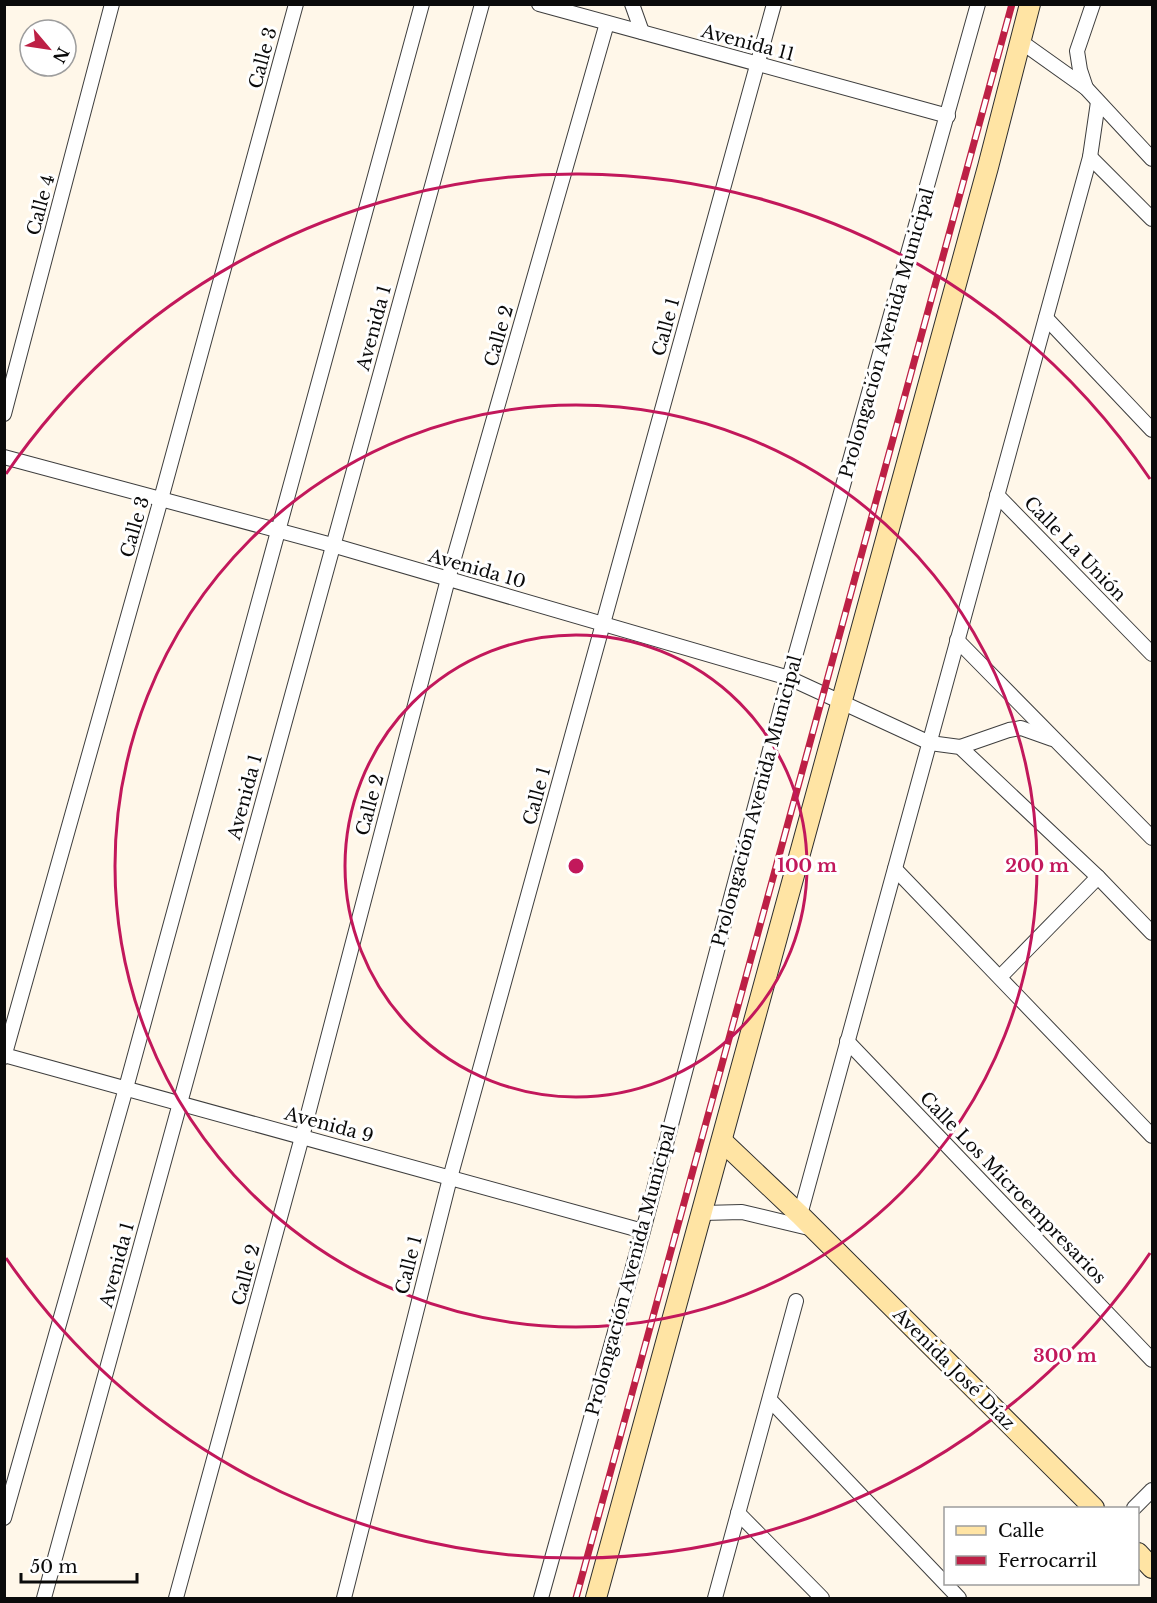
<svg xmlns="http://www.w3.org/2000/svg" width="1157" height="1603" font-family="'Libre Baskerville',serif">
<rect width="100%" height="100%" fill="#fff7e9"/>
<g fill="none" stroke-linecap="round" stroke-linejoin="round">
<g stroke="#3e3e3e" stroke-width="16">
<g id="street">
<polyline points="539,4 948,116"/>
<polyline points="632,4 642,32"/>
<polyline points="1020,41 1086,88 1152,159"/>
<polyline points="1086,88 1080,70 1077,51 1093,4"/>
<polyline points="1090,157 1152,219"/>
<polyline points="1046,318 1152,430"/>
<polyline points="4,414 112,4"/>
<polyline points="4,457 332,545 789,678 930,743 960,747 1098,877 1152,933"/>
<polyline points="997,495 1152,654"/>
<polyline points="957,640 1152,838"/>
<polyline points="960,747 1009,730 1021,728 1052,739"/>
<polyline points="895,869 1152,1136"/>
<polyline points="1000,977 1098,877"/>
<polyline points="847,1041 1152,1360"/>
<polyline points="4,1055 643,1231"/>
<polyline points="4,1057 161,499 296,4"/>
<polyline points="703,1213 742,1212 813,1229"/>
<polyline points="800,1215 1090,157 1098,102"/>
<polyline points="770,1400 959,1598"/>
<polyline points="1134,1508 1152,1490"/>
<polyline points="738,1513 822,1598"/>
<polyline points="4,1518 126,1088 422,4"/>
<polyline points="44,1598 482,4"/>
<polyline points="176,1598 302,1137 448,579 607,23"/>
<polyline points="344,1598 450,1178 774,4"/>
<polyline points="541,1598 643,1231 789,678 978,4"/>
<polyline points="715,1598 796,1301"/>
</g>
</g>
<g stroke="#2d2d2d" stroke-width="22">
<g id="secondary">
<polyline points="722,1141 800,1215 1094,1508"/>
<polyline points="1138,1553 1152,1568"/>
<polyline points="596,1598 988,167 1030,4"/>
</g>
</g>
<use href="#street" stroke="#fff" stroke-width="14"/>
<use href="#secondary" stroke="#ffe4a4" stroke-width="20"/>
<g stroke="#bd2045" stroke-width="7">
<polyline id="rail" points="576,1598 1012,4"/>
</g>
<use href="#rail" stroke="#fff" stroke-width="4.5" stroke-dasharray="14" stroke-linecap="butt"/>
</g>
<g fill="none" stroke="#c2185b" stroke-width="3">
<circle cx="576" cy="866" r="231"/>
<circle cx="576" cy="866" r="461"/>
<path d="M1150 1253A692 692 0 0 1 6 1258M6 474A692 692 0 0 1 1150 479"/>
</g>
<g text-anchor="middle" stroke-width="6" stroke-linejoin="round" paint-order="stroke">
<g font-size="18" fill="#0b0b0b" stroke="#fff">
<text transform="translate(748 43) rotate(15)" y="6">Avenida 11</text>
<text transform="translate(263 58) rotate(-75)" y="6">Calle 3</text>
<text transform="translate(41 205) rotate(-75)" y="6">Calle 4</text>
<text transform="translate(666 327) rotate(-75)" y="6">Calle 1</text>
<text transform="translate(374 328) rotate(-75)" y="6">Avenida 1</text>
<text transform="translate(887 333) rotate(-74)" y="6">Prolongación Avenida Municipal</text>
<text transform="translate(499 336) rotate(-74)" y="6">Calle 2</text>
<text transform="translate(135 527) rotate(-74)" y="6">Calle 3</text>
<text transform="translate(1075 549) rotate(46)" y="6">Calle La Unión</text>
<text transform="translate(477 569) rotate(16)" y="6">Avenida 10</text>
<text transform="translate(537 796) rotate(-75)" y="6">Calle 1</text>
<text transform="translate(245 797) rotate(-75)" y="6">Avenida 1</text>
<text transform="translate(757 801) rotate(-75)" y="6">Prolongación Avenida Municipal</text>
<text transform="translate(370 805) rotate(-75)" y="6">Calle 2</text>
<text transform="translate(329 1125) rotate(15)" y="6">Avenida 9</text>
<text transform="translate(1013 1188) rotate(46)" y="6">Calle Los Microempresarios</text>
<text transform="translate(117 1265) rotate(-75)" y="6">Avenida 1</text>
<text transform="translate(409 1265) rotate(-76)" y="6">Calle 1</text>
<text transform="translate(631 1270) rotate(-75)" y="6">Prolongación Avenida Municipal</text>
<text transform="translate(246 1275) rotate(-75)" y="6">Calle 2</text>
<text transform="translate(954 1369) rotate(45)" y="6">Avenida José Díaz</text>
</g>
</g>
<circle cx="576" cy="866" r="9" fill="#c2185b" stroke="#fff" stroke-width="3"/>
<g font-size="18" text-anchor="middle" font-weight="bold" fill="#c2185b" stroke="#fff" stroke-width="6" stroke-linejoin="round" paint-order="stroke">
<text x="807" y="872">100 m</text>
<text x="1037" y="872">200 m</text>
<text x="1065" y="1362">300 m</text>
</g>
<rect width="1157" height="1603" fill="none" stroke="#0b0b0b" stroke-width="12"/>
<rect x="944" y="1507" width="195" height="78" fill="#ffffff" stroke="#9d9d9d" stroke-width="1.5"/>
<rect x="956" y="1526" width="30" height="9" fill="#ffe4a4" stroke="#9d9d9d" stroke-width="1.5"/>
<text x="998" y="1537" font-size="18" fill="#0b0b0b">Calle</text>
<rect x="956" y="1556" width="30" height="9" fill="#bd2045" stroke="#9d9d9d" stroke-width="1.5"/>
<text x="998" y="1567" font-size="18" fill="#0b0b0b">Ferrocarril</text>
<g transform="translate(48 48) rotate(119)"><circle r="28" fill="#ffffff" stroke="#9d9d9d" stroke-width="1.5"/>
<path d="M0-4.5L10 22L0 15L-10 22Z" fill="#bd2045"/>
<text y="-9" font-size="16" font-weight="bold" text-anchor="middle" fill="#0b0b0b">N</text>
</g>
<path d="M21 1573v9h116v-9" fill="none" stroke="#0b0b0b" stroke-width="3"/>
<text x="30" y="1573" font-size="18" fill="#0b0b0b" stroke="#ffffff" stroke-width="4.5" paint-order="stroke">50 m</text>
</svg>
